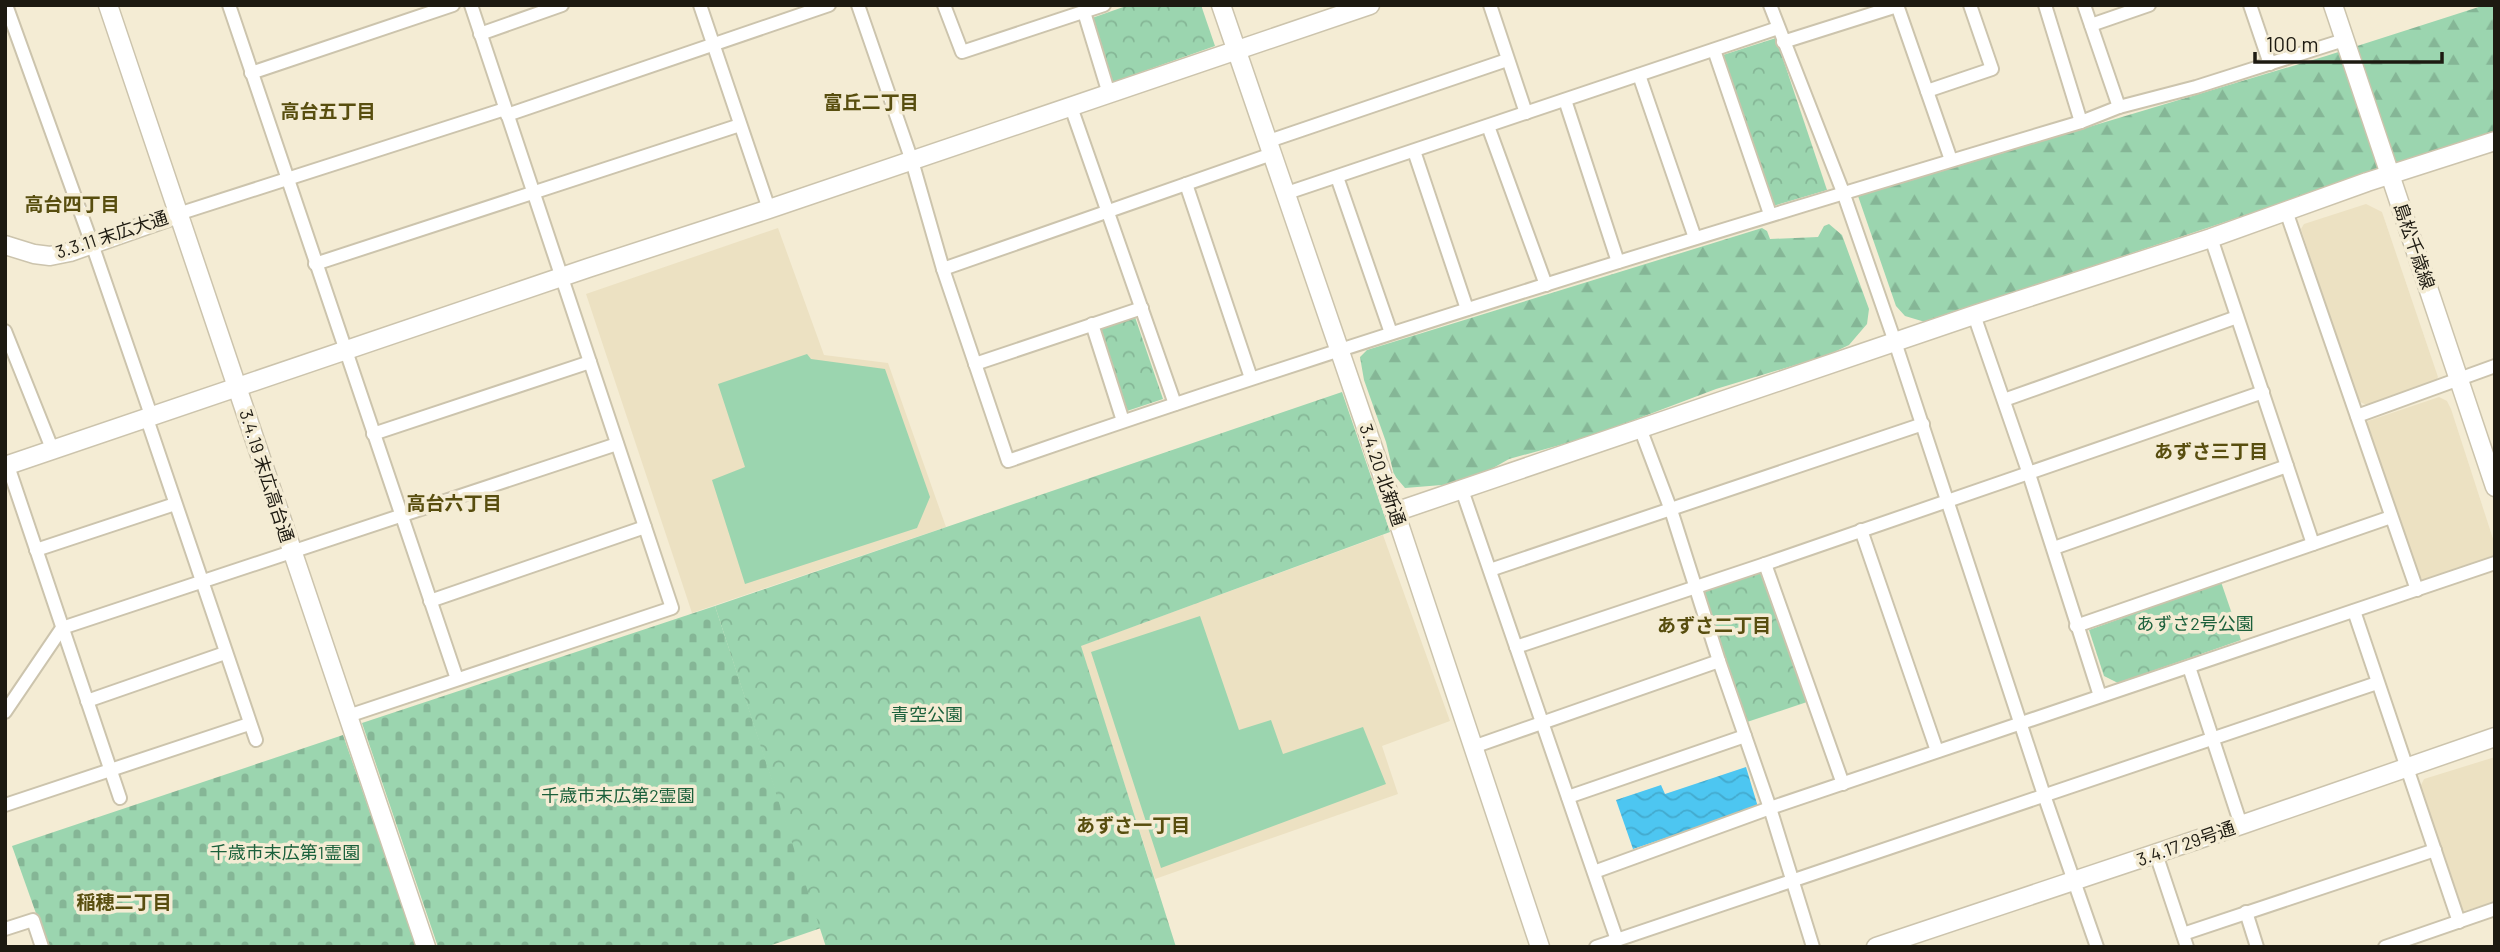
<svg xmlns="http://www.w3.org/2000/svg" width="2500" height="952" font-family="Barlow,'Noto Sans JP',sans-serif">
<defs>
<pattern id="forest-firs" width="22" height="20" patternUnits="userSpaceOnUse" patternTransform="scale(1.75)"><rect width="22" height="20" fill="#9bd5af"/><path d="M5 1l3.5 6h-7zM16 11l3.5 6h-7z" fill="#85b696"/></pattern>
<pattern id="cemetery-stones" width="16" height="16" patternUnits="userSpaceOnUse" patternTransform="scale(1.75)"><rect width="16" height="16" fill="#9bd5af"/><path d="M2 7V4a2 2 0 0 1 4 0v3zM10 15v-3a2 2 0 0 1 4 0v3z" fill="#85b696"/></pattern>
<pattern id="park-crowns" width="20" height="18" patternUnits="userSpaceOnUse" patternTransform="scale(1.75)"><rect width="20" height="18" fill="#9bd5af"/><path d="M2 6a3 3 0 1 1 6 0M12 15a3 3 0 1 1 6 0" fill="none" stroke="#85b696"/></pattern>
<pattern id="water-waves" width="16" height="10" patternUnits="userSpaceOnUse" patternTransform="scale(1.75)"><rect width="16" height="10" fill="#4dc6f1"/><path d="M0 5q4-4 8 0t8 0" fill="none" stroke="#43aace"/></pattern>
</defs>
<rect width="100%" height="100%" fill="#f4ecd4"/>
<g fill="#ece1c2">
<polygon points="2366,204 2382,212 2438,377 2435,382 2369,406 2358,401 2301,229 2304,224"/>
<polygon points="778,228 824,355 888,363 946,527 692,613 586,294"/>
<polygon points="2439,397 2447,401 2451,409 2495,545 2495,558 2431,580 2424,580 2419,577 2366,426 2368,421"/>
<polygon points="1383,535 1450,721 1382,746 1398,794 1155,879 1080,646"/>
<polygon points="2495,757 2495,902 2464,911 2460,907 2420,787 2424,779"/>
</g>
<g fill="#9bd5af">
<polygon points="807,354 811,359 885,369 930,497 917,528 745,584 712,480 745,467 718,384"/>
<polygon points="1200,616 1239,730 1271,720 1283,754 1363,727 1386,784 1161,868 1091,652"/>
</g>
<g fill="url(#forest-firs)">
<polygon points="2485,5 2495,5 2495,132 1925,322 1905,316 1896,306 1858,196 2326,56"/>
<polygon points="1829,224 1842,235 1869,309 1867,324 1849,345 1828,355 1716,389 1589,437 1509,459 1479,476 1454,484 1405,488 1394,475 1386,442 1364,380 1360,357 1367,350 1762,228 1767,231 1770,239 1818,237 1824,226"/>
</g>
<g fill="url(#cemetery-stones)">
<polygon points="715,606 821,928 766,947 438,947 362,723"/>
<polygon points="343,735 417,947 48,947 12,846"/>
</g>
<g fill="url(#park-crowns)">
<polygon points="1129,5 1201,5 1215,46 1113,82 1092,18"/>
<polygon points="1776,38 1827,190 1773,206 1723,55"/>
<polygon points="1135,317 1163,399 1124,412 1098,328"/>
<polygon points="1342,392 1390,532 1081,646 1176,947 826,947 715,606"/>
<polygon points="1758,572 1766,577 1807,702 1747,722 1703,592 1705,589"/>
<polygon points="2221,582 2241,640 2118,683 2104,676 2089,630"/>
</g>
<polygon fill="url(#water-waves)" points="1746,767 1758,807 1633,849 1616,800 1661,785 1665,794"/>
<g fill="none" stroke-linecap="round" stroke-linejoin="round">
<g stroke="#ccc4ad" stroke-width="16">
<g id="street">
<polyline points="6,5 92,244 152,418"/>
<polyline points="229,5 457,679"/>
<polyline points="700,5 769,209"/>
<path d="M858,5L912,161L943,269L1008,461C1363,338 1722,229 2081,122L2119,107L2196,87L2344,40"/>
<polyline points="944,5 962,52 1104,5"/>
<polyline points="1490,5 1526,113"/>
<polyline points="1770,5 1843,192 1895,342 2044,795 2097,947"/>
<polyline points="1897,5 1951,160"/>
<polyline points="2045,5 2081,122"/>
<polyline points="2084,5 2119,107"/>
<polyline points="2250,5 2270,64"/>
<polyline points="1084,12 1109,94"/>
<polyline points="2091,25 2149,5"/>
<polyline points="480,34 562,5"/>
<polyline points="1783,42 1897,6"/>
<polyline points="1714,50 1770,214"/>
<polyline points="251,73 453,5"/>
<polyline points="1639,75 1695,238"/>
<polyline points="1927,91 1992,69 1970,5"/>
<polyline points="1565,100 1618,262"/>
<polyline points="1071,107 1175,404"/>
<polyline points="507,115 829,5"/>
<polyline points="1488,126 1546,285"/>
<polyline points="1269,141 1507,60"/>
<polyline points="1414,151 1467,309"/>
<polyline points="1337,177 1391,333"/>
<polyline points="1186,184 1251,378"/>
<polyline points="1287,193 1778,28"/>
<polyline points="2286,211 2417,590"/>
<polyline points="178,214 505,109"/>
<polyline points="2211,238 2313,544"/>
<polyline points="315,264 740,125"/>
<polyline points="943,269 1272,154"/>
<polyline points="1974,315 2029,474 2100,696"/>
<polyline points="1092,324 1123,421"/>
<polyline points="5,331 53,451"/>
<polyline points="975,364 1142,308"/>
<polyline points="2004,400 2237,317"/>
<polyline points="2357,416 2495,366"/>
<polyline points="147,419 256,740"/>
<polyline points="1640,428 1671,510 1719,661 1770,808 1813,947"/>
<polyline points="373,434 590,362"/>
<polyline points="8,466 120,798"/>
<polyline points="1462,490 1617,940"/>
<polyline points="1861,530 1937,751"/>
<polyline points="2054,548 2287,466"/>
<polyline points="36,550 175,504"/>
<polyline points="1765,564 1843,784"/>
<polyline points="1490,570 1923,424"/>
<polyline points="430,601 645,527"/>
<polyline points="2354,611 2459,922"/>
<polyline points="2076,626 2391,517"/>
<polyline points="1516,647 1765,564 2263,392"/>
<polyline points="2189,667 2241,825"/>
<polyline points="87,701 225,653"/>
<polyline points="5,712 62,628 617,444"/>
<polyline points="348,716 672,608 471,5"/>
<polyline points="1473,747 1719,661"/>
<polyline points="1568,797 1745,736"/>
<polyline points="5,805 249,724"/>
<polyline points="2156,854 2187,947"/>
<polyline points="1594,872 1770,808 2495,563"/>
<polyline points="2246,912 2257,947"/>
<polyline points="5,929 33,920 42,947"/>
<polyline points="2183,934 2435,850"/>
<polyline points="1596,947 2377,683"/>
<polyline points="2385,947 2495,909"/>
</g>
</g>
<g stroke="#ccc4ad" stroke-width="21">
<g id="secondary">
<polyline points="108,5 426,947"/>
<polyline points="1221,5 1395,512 1540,947"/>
<polyline points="2333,5 2495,487"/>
<polyline points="5,245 34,254 50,256 70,252 178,214"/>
<polyline points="5,466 588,268 769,209 1370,5"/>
<polyline points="1395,512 1974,315 2211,238 2367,182 2495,141"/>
<polyline points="1876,947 2241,825 2495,737"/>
</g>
</g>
<use href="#street" stroke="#fff" stroke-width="12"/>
<use href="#secondary" stroke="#fff" stroke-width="18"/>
</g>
<g text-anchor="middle" stroke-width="7" stroke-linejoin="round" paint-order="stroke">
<g font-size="18" fill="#1d1a11" stroke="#f4ecd4">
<text transform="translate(112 235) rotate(-18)" y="6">3.3.11 末広大通</text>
<text transform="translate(2414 246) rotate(71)" y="6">島松千歳線</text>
<text transform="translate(1382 475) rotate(71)" y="6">3.4.20 北新通</text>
<text transform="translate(266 476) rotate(72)" y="6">3.4.19 末広高台通</text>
<text transform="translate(2186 844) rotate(-19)" y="6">3.4.17 29号通</text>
</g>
<g font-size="18" fill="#1b603b" stroke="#f4ecd4">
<text x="2195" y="630">あずさ2号公園</text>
<text x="927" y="721">青空公園</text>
<text x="618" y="802">千歳市末広第2霊園</text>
<text x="285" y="859">千歳市末広第1霊園</text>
</g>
<g font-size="19" font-weight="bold" fill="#584e0f" stroke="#f4ecd4">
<text x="871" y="109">富丘二丁目</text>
<text x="328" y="118">高台五丁目</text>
<text x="72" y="211">高台四丁目</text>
<text x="2211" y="458">あずさ三丁目</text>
<text x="454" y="510">高台六丁目</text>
<text x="1714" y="632">あずさ二丁目</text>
<text x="1133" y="832">あずさ一丁目</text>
<text x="124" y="909">稲穂二丁目</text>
</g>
</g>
<rect width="2500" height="952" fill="none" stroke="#1d1a11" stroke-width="14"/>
<path d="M2255 52v10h187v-10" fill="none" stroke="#1d1a11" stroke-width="3.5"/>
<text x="2266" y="52" font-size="21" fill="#1d1a11" stroke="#f4ecd4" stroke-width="5" paint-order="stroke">100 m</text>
</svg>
